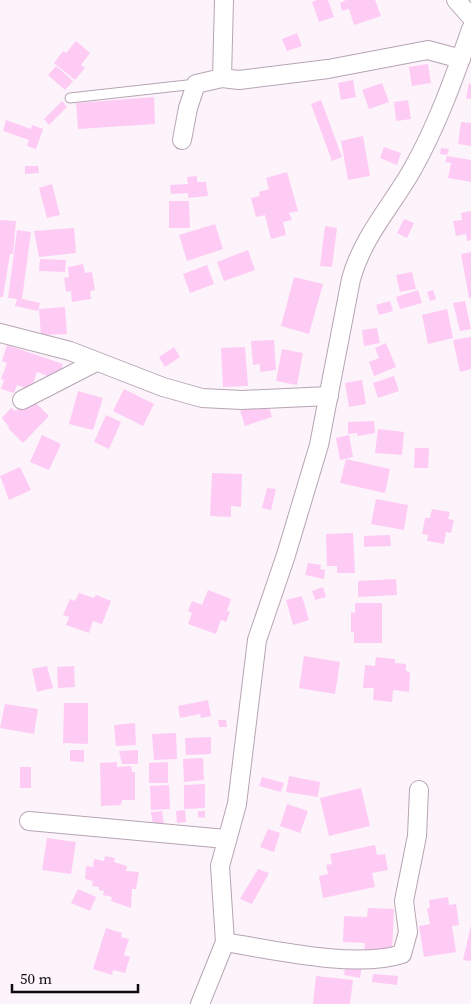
<svg xmlns="http://www.w3.org/2000/svg" width="471" height="1004" font-family="'Source Serif 4',serif">
<rect width="100%" height="100%" fill="#fdf3fb"/>
<g fill="#fecbf5">
<polygon points="317,0 328,0 334,17 319,22 312,2"/>
<polygon points="346,0 375,0 381,16 354,25 349,9 342,11 340,3"/>
<polygon points="297,33 302,46 287,51 282,39"/>
<polygon points="76,41 90,53 81,65 85,68 75,80 54,63 63,51 66,53"/>
<polygon points="428,64 431,83 412,86 409,67"/>
<polygon points="56,66 73,81 65,90 48,75"/>
<polygon points="353,80 356,97 341,100 338,83"/>
<polygon points="382,83 389,102 369,109 362,90"/>
<polygon points="469,83 471,84 471,99 466,98"/>
<polygon points="154,97 155,124 78,129 76,103"/>
<polygon points="321,100 342,157 332,161 311,104"/>
<polygon points="408,100 411,119 396,121 394,102"/>
<polygon points="62,101 67,107 49,125 44,119"/>
<polygon points="6,120 31,129 32,125 43,129 36,149 27,146 29,140 3,131"/>
<polygon points="461,122 471,123 471,146 458,144"/>
<polygon points="363,136 370,176 348,180 341,141"/>
<polygon points="384,147 401,153 397,165 380,158"/>
<polygon points="441,148 449,149 447,155 440,154"/>
<polygon points="447,156 471,160 471,182 448,178 451,163 445,162"/>
<polygon points="25,166 38,166 39,173 25,174"/>
<polygon points="287,172 298,211 289,213 292,220 283,222 286,235 271,239 265,215 256,217 251,198 260,196 259,192 269,189 266,178"/>
<polygon points="197,176 197,182 206,182 208,196 188,198 188,193 171,194 170,185 188,184 187,177"/>
<polygon points="52,184 60,215 47,218 39,188"/>
<polygon points="169,201 189,201 190,228 169,228"/>
<polygon points="471,211 471,240 467,241 466,234 456,236 453,221 462,220 461,213"/>
<polygon points="404,219 414,223 407,238 397,233"/>
<polygon points="0,220 16,221 13,254 10,254 3,297 0,297"/>
<polygon points="215,224 223,249 187,261 179,235"/>
<polygon points="325,226 337,228 332,267 320,266"/>
<polygon points="74,228 76,253 39,257 34,231"/>
<polygon points="17,230 31,232 22,299 40,303 38,311 15,306 17,299 8,298"/>
<polygon points="248,250 255,270 224,281 217,262"/>
<polygon points="471,252 471,298 469,298 461,254"/>
<polygon points="40,259 66,260 65,272 39,271"/>
<polygon points="83,264 85,273 92,272 95,290 90,291 91,299 72,302 71,291 66,292 64,278 69,277 68,267"/>
<polygon points="207,265 214,284 190,293 183,274"/>
<polygon points="412,272 416,289 400,292 396,275"/>
<polygon points="294,277 323,284 309,334 281,326"/>
<polygon points="418,290 422,303 400,309 396,297"/>
<polygon points="433,290 436,299 430,301 427,292"/>
<polygon points="390,301 393,311 379,315 376,305"/>
<polygon points="465,301 471,329 460,331 453,303"/>
<polygon points="65,307 67,334 41,335 39,309"/>
<polygon points="447,309 453,338 428,344 422,315"/>
<polygon points="377,328 380,343 364,346 362,330"/>
<polygon points="471,337 471,369 460,372 453,340"/>
<polygon points="274,340 276,370 260,372 260,364 253,365 251,341"/>
<polygon points="386,343 396,367 374,376 369,362 379,358 375,348"/>
<polygon points="7,345 63,364 58,380 37,372 31,390 17,385 14,393 1,389 4,380 1,379 7,363 2,361"/>
<polygon points="174,347 180,357 165,367 159,357"/>
<polygon points="245,347 248,386 223,387 221,348"/>
<polygon points="282,349 303,353 297,385 276,381"/>
<polygon points="394,376 399,391 378,398 373,383"/>
<polygon points="362,380 366,404 349,407 345,383"/>
<polygon points="124,389 154,404 143,426 113,411"/>
<polygon points="78,391 103,398 93,430 69,424"/>
<polygon points="34,401 49,416 23,443 8,428 9,427 2,418 11,408 16,411 22,405 26,409"/>
<polygon points="267,401 272,417 245,426 240,411"/>
<polygon points="106,415 121,422 109,449 94,442"/>
<polygon points="374,421 375,433 357,436 357,433 348,434 348,422"/>
<polygon points="378,429 404,432 402,455 375,453"/>
<polygon points="42,435 61,444 49,470 30,462"/>
<polygon points="349,435 353,457 340,460 336,438"/>
<polygon points="415,448 429,448 428,468 414,468"/>
<polygon points="346,459 390,469 385,493 340,483"/>
<polygon points="20,467 31,490 9,500 0,476"/>
<polygon points="212,473 242,474 241,507 231,506 231,517 210,516"/>
<polygon points="267,488 276,489 271,510 262,508"/>
<polygon points="376,499 408,505 404,530 371,524"/>
<polygon points="432,509 450,512 448,519 454,520 451,533 446,532 444,544 427,541 428,535 422,534 425,518 430,518"/>
<polygon points="353,533 355,573 337,573 337,566 327,566 326,534"/>
<polygon points="390,535 391,546 364,547 364,536"/>
<polygon points="308,563 321,565 320,569 325,570 324,579 305,575"/>
<polygon points="396,579 397,595 358,597 358,581"/>
<polygon points="323,587 326,597 315,600 312,591"/>
<polygon points="208,590 231,599 227,611 230,612 226,622 221,620 216,634 188,624 192,613 188,611 192,601 202,605"/>
<polygon points="79,593 94,598 96,595 111,601 102,624 93,621 89,633 66,625 69,617 63,615 70,599 75,601"/>
<polygon points="302,596 309,620 293,625 286,600"/>
<polygon points="355,603 382,603 382,643 354,643 354,632 351,632 351,612 355,613"/>
<polygon points="304,656 340,662 335,694 299,688"/>
<polygon points="376,657 395,659 395,663 406,664 406,671 410,672 409,692 393,690 392,702 373,700 374,688 363,688 365,665 375,666"/>
<polygon points="47,666 53,688 37,692 32,669"/>
<polygon points="74,666 75,687 58,688 57,667"/>
<polygon points="208,700 211,716 201,718 200,714 180,718 178,706"/>
<polygon points="64,703 88,703 88,744 63,743"/>
<polygon points="5,704 38,709 34,734 0,728"/>
<polygon points="218,720 226,720 227,727 219,727"/>
<polygon points="135,723 136,745 116,746 114,725"/>
<polygon points="176,733 177,759 154,760 152,734"/>
<polygon points="211,737 211,754 186,755 185,738"/>
<polygon points="70,750 84,750 84,762 70,761"/>
<polygon points="138,750 138,764 122,764 119,751"/>
<polygon points="203,758 204,780 184,782 183,759"/>
<polygon points="117,762 117,767 131,766 132,772 135,772 135,800 122,800 121,805 101,806 100,763"/>
<polygon points="168,762 168,783 149,783 149,763"/>
<rect x="20" y="767" width="11" height="21"/>
<polygon points="289,776 320,782 318,797 286,792"/>
<polygon points="262,777 284,783 281,792 259,786"/>
<polygon points="205,784 205,808 184,809 184,785"/>
<polygon points="169,785 170,809 151,810 150,786"/>
<polygon points="361,788 370,826 329,836 320,798"/>
<polygon points="287,804 308,811 300,833 280,826"/>
<polygon points="185,810 186,822 177,823 176,811"/>
<polygon points="162,811 164,824 153,825 151,812"/>
<polygon points="198,811 205,811 205,818 198,817"/>
<polygon points="268,829 280,833 274,852 260,847"/>
<polygon points="47,838 76,842 71,874 42,870"/>
<polygon points="375,845 377,855 385,854 388,870 372,873 375,887 323,898 319,876 328,874 326,865 332,864 330,854"/>
<polygon points="105,856 115,858 114,862 127,866 126,871 139,872 136,889 132,889 131,908 111,901 112,897 103,895 104,891 99,890 99,887 92,886 93,881 85,879 86,866 93,867 94,859 104,861"/>
<polygon points="258,869 269,873 252,904 240,899"/>
<polygon points="78,889 96,897 90,911 71,903"/>
<polygon points="448,897 449,905 456,904 459,925 452,926 456,952 424,957 419,926 430,924 427,908 430,908 429,900"/>
<polygon points="368,908 394,909 392,952 364,951 365,943 343,942 344,916 367,917"/>
<polygon points="471,925 471,961 463,960"/>
<polygon points="106,928 122,933 121,937 129,939 124,955 130,957 125,973 113,970 112,975 93,969"/>
<polygon points="346,962 362,965 360,978 344,975"/>
<polygon points="373,974 398,976 397,985 372,982"/>
<polygon points="316,976 353,980 350,1004 313,1004"/>
</g>
<g fill="none" stroke-linecap="round" stroke-linejoin="round">
<g stroke="#b6a5b3" stroke-width="11">
<polyline id="lane" points="70,98 196,84"/>
</g>
<g stroke="#b6a5b3" stroke-width="20">
<g id="street">
<polyline points="224,0 222,78 239,80 328,69 428,50 461,59"/>
<polyline points="456,0 471,17"/>
<polyline points="182,140 188,108 196,84 222,78"/>
<polyline points="0,333 70,351 163,387 202,398 242,400 329,396"/>
<polyline points="22,400 96,362"/>
<polyline points="29,821 226,839"/>
<path d="M225,942C272,950 357,969 402,954L408,932L404,901L417,836L419,790"/>
<path d="M200,1004L225,942L220,866L237,804L257,640L286,555L319,445L351,279C363,236 391,207 412,170C437,126 455,76 471,29"/>
</g>
</g>
<use href="#lane" stroke="#fff" stroke-width="9"/>
<use href="#street" stroke="#fff" stroke-width="18"/>
</g>
<path d="M12 984v8h126v-8" fill="none" stroke="#0f0a0e" stroke-width="2.5"/>
<text x="20" y="984" font-size="15" fill="#0f0a0e" stroke="#fdf3fb" stroke-width="4" paint-order="stroke">50 m</text>
</svg>
